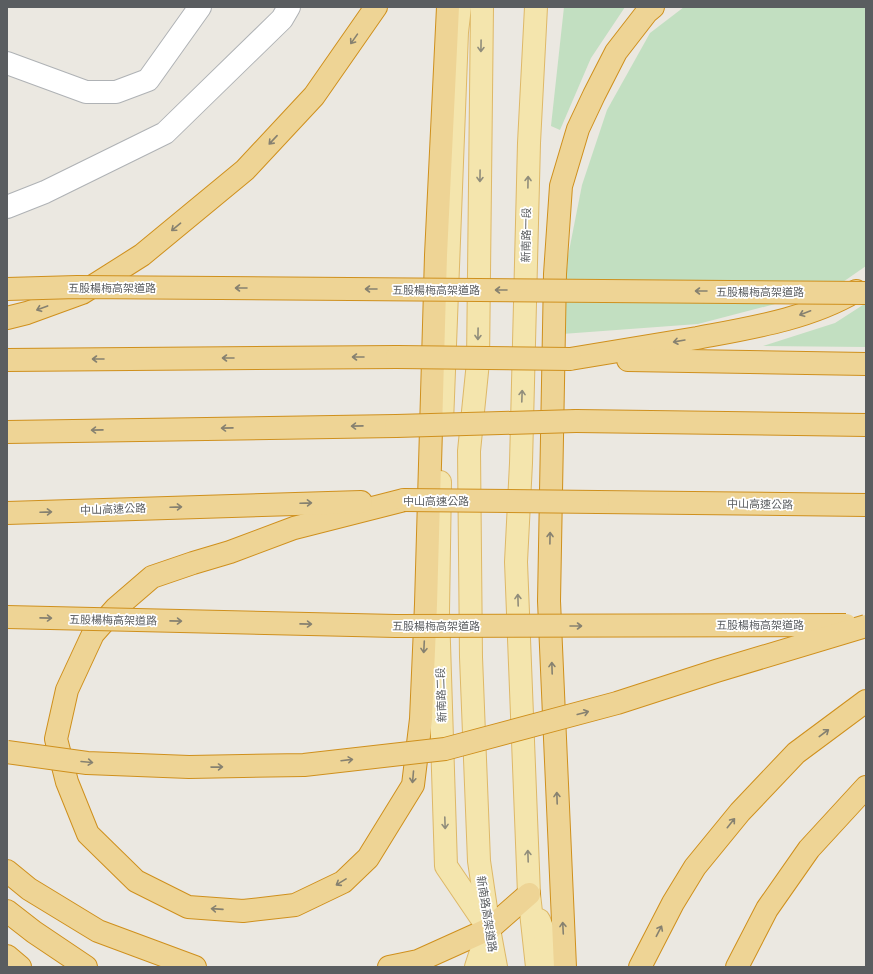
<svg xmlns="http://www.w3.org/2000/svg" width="873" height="974" font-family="'Sofia Sans Condensed','Noto Sans TC',sans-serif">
<rect width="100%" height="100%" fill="#ebe8e1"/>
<g fill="#c2dfc1">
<polygon points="564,7 625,7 591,58 560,130 551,126"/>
<polygon points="684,7 866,7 866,266 840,284 775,304 698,324 562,334 568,256 582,185 607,110 650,33"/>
<polygon points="866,303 866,347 763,346 835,323"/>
</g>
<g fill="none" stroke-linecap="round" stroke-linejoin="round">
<g stroke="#afb2b5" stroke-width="24">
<g id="minor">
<polyline points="7,63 86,92 116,92 148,80 200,7"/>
<polyline points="7,207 45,192 165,133 282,19 289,7"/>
</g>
</g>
<g stroke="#deb867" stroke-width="24">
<g id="primary">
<polyline points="482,7 478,362 469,451 471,657 479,861 489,929 496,967"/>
<polyline points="536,7 529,143 521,463 516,562 529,894 537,967"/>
<polyline points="442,423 457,32 460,7"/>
<polyline points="440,482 438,612 446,866 486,925"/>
<polyline points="539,920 558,967"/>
<polyline points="476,967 488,930"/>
</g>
</g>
<g stroke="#cf901d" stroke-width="24">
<g id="motorway">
<polyline points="7,318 27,313 82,293 142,255 245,170 314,96 376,7"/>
<path d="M570,359C613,352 655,345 697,338C750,328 809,319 856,291"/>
<polyline points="7,360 397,357"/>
<polyline points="628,360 866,364"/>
<polyline points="576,421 866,425"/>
<polyline points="7,432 396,426"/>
<polyline points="404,500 294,528 230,552 193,563 152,577 116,608 93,634 67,690 56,739 67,782 88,834 136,881 188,907 243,911 295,905 343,882 368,858 413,785 421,719 426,604 436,255 448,7"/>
<polyline points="598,502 866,505"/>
<polyline points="7,513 361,502"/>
<polyline points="7,871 29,889 98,931 195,967"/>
<polyline points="7,911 34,932 86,967"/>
<polyline points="7,956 20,967"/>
<polyline points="389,967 418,961 489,929 529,894"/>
<polyline points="565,967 549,601 555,274 561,186 578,129 594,95 616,52 647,12 653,7"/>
<polyline points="640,967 673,903 695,867 740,812 796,753 866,701"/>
<polyline points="737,967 767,909 809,849 866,787"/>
</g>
</g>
<use href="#minor" stroke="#fff" stroke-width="22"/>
<use href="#primary" stroke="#f4e5ad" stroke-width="22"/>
<use href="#motorway" stroke="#eed495" stroke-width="22"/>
<g stroke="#cf901d" stroke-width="24" stroke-linecap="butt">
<g id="motorway-bridge">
<polyline points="7,289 77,287 866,293"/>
<polyline points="397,357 570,359"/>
<polyline points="396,426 576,421"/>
<polyline points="404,500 598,502"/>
<polyline points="7,617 396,626 846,625"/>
<polyline points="7,752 87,763 189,767 304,765 445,749 617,703 716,671 866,626"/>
</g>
</g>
<use href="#motorway-bridge" stroke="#eed495" stroke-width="22"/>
</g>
<defs><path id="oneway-shaft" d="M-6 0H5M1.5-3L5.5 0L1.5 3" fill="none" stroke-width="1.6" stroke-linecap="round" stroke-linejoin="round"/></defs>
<g stroke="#868170">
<use href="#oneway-shaft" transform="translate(354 39) rotate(125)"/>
<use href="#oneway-shaft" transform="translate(273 140) rotate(133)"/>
<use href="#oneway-shaft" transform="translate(176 227) rotate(140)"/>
<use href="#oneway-shaft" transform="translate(241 288) rotate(-180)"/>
<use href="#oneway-shaft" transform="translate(371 289) rotate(-180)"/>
<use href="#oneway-shaft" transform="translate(501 290) rotate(-180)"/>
<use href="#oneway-shaft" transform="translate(701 291) rotate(-180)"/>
<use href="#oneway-shaft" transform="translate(42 308) rotate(160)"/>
<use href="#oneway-shaft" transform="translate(805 313) rotate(159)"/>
<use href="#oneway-shaft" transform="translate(679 341) rotate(170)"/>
<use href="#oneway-shaft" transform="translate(358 357) rotate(180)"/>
<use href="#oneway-shaft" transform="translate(228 358) rotate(180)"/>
<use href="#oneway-shaft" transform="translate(98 359) rotate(180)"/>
<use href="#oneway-shaft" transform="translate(357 426) rotate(179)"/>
<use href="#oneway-shaft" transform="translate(227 428) rotate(179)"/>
<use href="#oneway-shaft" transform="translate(97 430) rotate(179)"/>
<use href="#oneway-shaft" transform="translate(306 503) rotate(-2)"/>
<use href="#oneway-shaft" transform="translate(176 507) rotate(-2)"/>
<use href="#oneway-shaft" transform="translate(46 512) rotate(-2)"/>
<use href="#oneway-shaft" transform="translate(550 538) rotate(-89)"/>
<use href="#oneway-shaft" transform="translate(46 618) rotate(1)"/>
<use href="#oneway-shaft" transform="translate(176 621) rotate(1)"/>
<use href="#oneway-shaft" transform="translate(306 624) rotate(1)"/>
<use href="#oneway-shaft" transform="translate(576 626)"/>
<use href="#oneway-shaft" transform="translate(424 647) rotate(93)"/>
<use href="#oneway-shaft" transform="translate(552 668) rotate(-92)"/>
<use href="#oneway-shaft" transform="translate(583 713) rotate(-15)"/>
<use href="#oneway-shaft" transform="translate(824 733) rotate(-37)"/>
<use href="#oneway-shaft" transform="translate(347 760) rotate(-7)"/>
<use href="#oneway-shaft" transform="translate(87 762) rotate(5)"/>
<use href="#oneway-shaft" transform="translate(217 767) rotate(-1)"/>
<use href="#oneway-shaft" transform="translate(413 777) rotate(95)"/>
<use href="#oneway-shaft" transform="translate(557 798) rotate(-92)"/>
<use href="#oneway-shaft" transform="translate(731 823) rotate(-51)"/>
<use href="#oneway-shaft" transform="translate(341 882) rotate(148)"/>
<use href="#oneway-shaft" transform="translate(217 909) rotate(-176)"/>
<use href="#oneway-shaft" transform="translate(563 928) rotate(-93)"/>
<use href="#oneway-shaft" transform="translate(659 931) rotate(-63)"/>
</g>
<g stroke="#908d7b">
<use href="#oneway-shaft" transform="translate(481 46) rotate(91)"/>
<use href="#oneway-shaft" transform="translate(480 176) rotate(91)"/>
<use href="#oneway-shaft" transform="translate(528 182) rotate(-89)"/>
<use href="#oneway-shaft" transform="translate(478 334) rotate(91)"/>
<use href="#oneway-shaft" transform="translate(522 396) rotate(-88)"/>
<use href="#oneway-shaft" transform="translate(518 600) rotate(-92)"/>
<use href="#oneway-shaft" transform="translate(445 823) rotate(88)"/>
<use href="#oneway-shaft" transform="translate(528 856) rotate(-92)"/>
</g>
<g text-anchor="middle" stroke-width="3.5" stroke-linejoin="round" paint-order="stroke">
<g font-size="11" fill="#5a5d60" stroke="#fff">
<text transform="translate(526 235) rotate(-89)" y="4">新南路一段</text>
<text x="112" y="292">五股楊梅高架道路</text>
<text x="436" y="294">五股楊梅高架道路</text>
<text x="760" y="296">五股楊梅高架道路</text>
<text x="436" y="505">中山高速公路</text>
<text transform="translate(760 504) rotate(1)" y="4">中山高速公路</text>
<text transform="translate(113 509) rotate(-2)" y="4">中山高速公路</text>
<text transform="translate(113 620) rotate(1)" y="4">五股楊梅高架道路</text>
<text x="760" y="629">五股楊梅高架道路</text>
<text x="436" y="630">五股楊梅高架道路</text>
<text transform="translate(441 695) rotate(-92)" y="4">新南路二段</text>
<text transform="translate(487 914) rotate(81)" y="4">新南路高架道路</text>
</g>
</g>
<rect width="873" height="974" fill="none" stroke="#5a5d60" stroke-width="16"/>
</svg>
